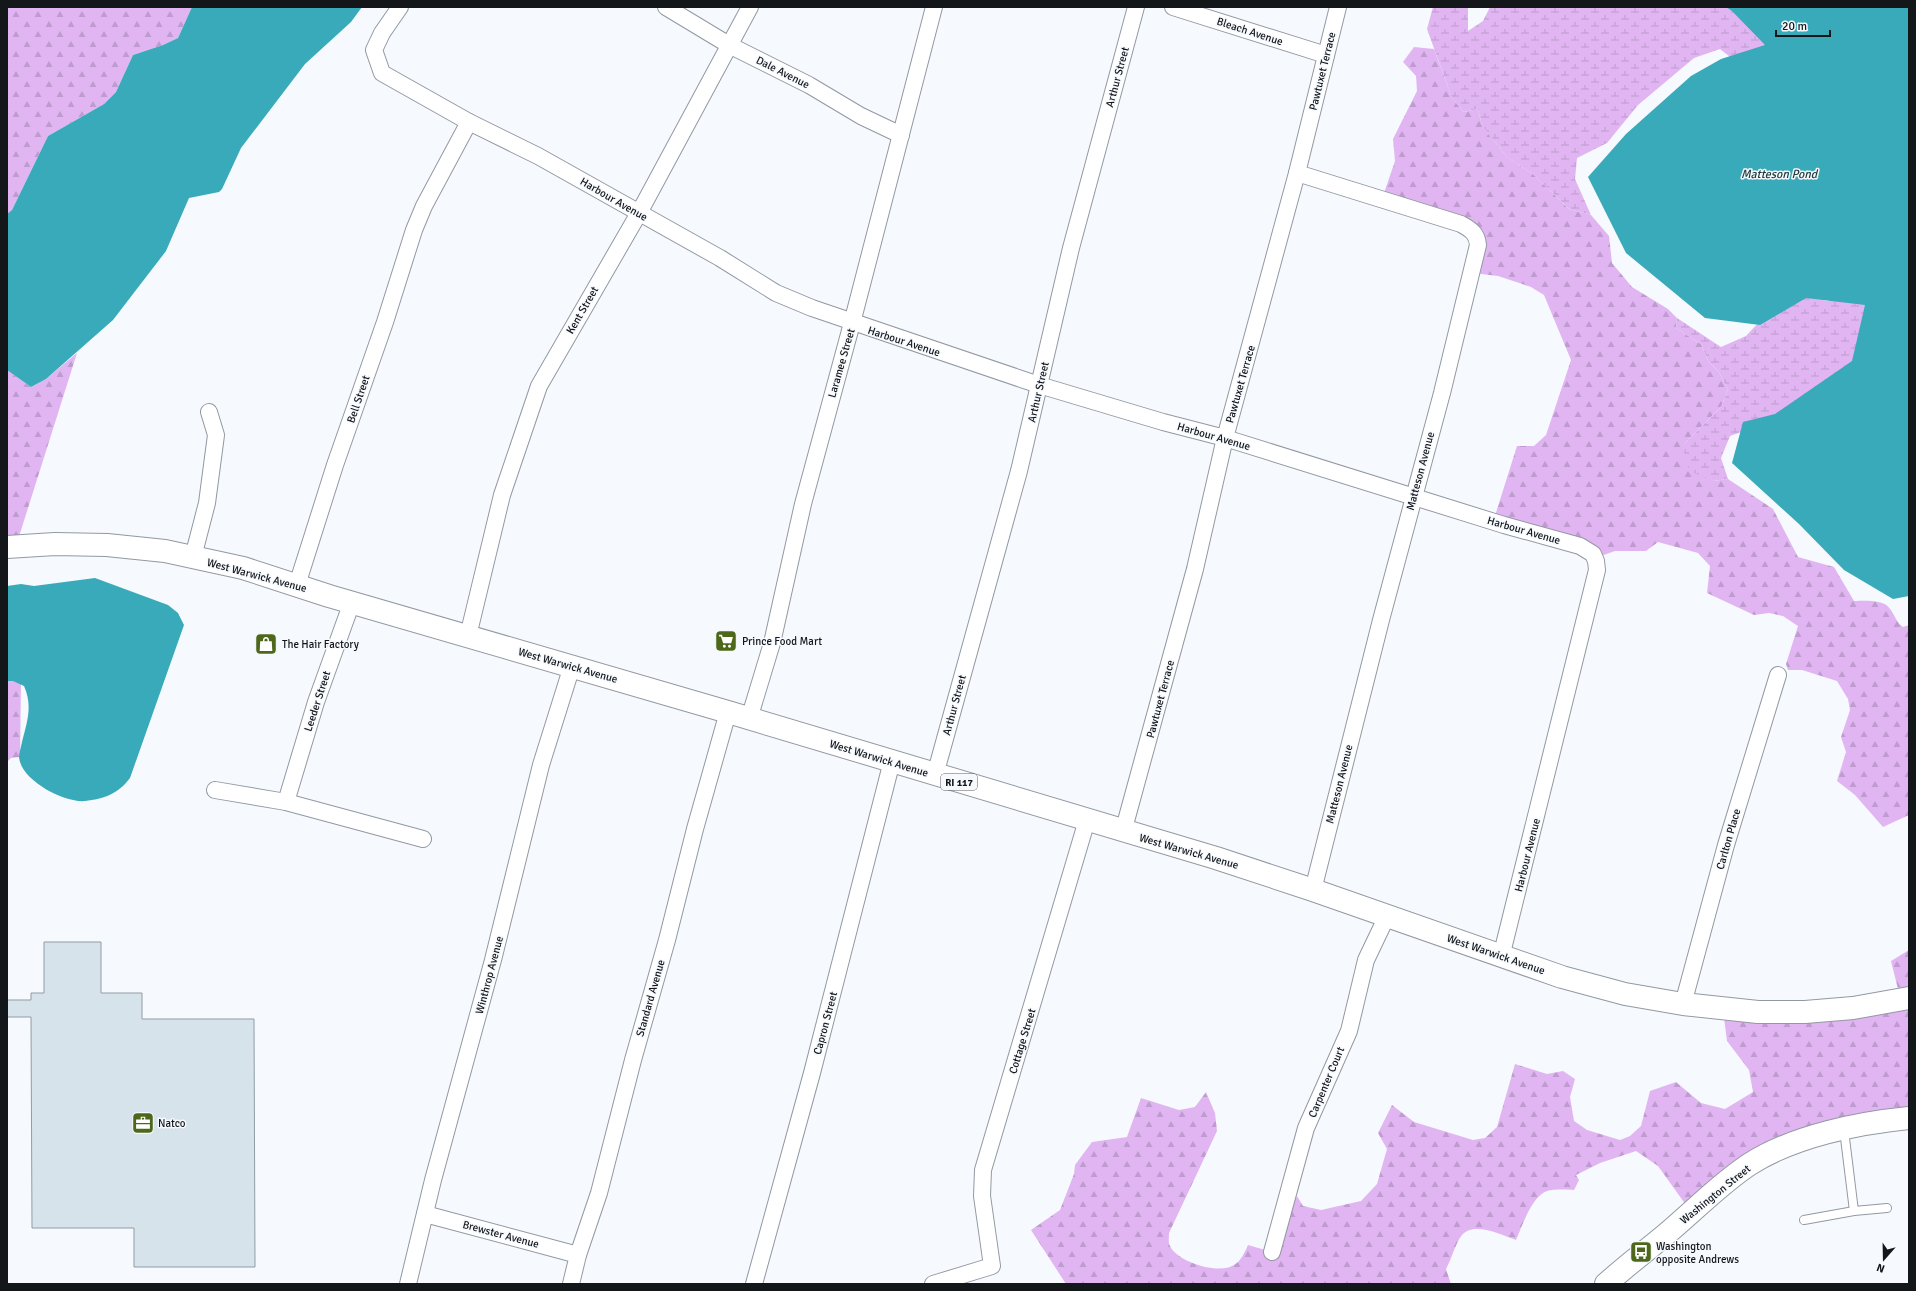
<svg xmlns="http://www.w3.org/2000/svg" width="1916" height="1291" font-family="Signika,sans-serif">
<defs>
<pattern id="forest-firs" width="22" height="20" patternUnits="userSpaceOnUse"><rect width="22" height="20" fill="#e0b5f2"/><path d="M5 1l3.5 6h-7zM16 11l3.5 6h-7z" fill="#bf9bcf"/></pattern>
<pattern id="wetland-marsh" width="20" height="14" patternUnits="userSpaceOnUse"><rect width="20" height="14" fill="#e0b5f2"/><path d="M1 5h8M5 5V1M11 12h8M15 12V8" fill="none" stroke="#bf9bcf"/></pattern>
</defs>
<rect width="100%" height="100%" fill="#f6f9fd"/>
<g fill="url(#forest-firs)">
<polygon points="7,7 192,7 178,38 163,45 133,55 116,92 104,104 48,136 12,210 7,214"/>
<path d="M1414,47L1434,49L1452,98L1464,112L1478,109L1482,126L1508,158L1533,174L1569,209L1591,215L1609,236L1612,263L1632,287L1668,309L1677,318L1676,328L1701,344L1708,361L1719,372L1728,390L1721,407L1685,443L1713,481L1728,479L1773,509L1798,557L1834,567L1854,601C1864,601 1884,599 1890,609C1895,615 1896,622 1903,627L1909,625V815L1883,827L1855,795L1837,781L1846,752L1841,737L1850,710L1848,699L1837,681L1802,670H1788L1786,664L1798,626L1783,616L1769,613L1754,615L1707,593L1710,566L1698,553L1658,542L1646,551H1615L1595,558L1494,519L1517,446H1534L1546,435L1571,360L1544,295L1531,287L1498,276L1473,273L1472,234L1382,199L1395,161L1393,139L1417,91L1416,76L1403,62Z"/>
<polygon points="77,353 16,546 7,547 7,370 31,387 46,379"/>
<polygon points="7,676 21,680 20,757 11,758 7,762"/>
<path d="M1909,950V1118L1815,1137L1691,1212L1658,1166L1636,1151L1600,1163L1576,1175L1579,1180L1574,1190C1565,1190 1551,1188 1543,1193C1530,1202 1522,1226 1516,1240C1502,1235 1474,1221 1462,1235C1456,1242 1451,1260 1446,1269L1451,1284H1066L1031,1230L1060,1210L1074,1174L1075,1165L1092,1142L1127,1137L1141,1098L1179,1110L1195,1107L1206,1092L1215,1113L1217,1131L1169,1233C1169,1237 1168,1243 1170,1246C1177,1262 1219,1275 1234,1265C1241,1261 1245,1252 1248,1245L1272,1252L1297,1196L1303,1206L1321,1210L1361,1201L1377,1184L1387,1149L1378,1133L1392,1105L1414,1122L1473,1140L1485,1138L1497,1127L1515,1064L1547,1074L1563,1071L1575,1079L1570,1097L1574,1121L1587,1130L1620,1140L1630,1136L1641,1126L1650,1091L1676,1082L1701,1103L1725,1109L1753,1092L1749,1070L1727,1041L1723,1010L1900,997L1891,961Z"/>
</g>
<g fill="url(#wetland-marsh)">
<polygon points="1433,7 1468,7 1468,31 1483,21 1490,7 1745,7 1757,18 1770,55 1739,64 1720,49 1694,58 1638,105 1607,143 1577,158 1575,179 1591,215 1569,209 1533,174 1508,158 1482,126 1478,109 1464,112 1452,98 1427,29"/>
<polygon points="1882,268 1874,354 1766,423 1730,436 1721,458 1728,479 1713,481 1690,471 1684,459 1685,443 1721,407 1728,390 1719,372 1708,361 1701,344 1676,328 1677,318 1721,347 1746,336 1775,305 1804,296 1827,301 1849,296"/>
</g>
<g fill="#38aaba">
<polygon points="192,7 362,7 351,22 305,64 241,148 222,189 219,192 189,198 166,251 113,320 46,379 31,387 7,370 7,214 12,210 48,136 104,104 116,92 133,55 163,45 178,38"/>
<polygon points="1726,7 1909,7 1909,596 1893,599 1844,570 1799,524 1732,463 1743,422 1775,414 1852,361 1865,305 1806,298 1760,325 1705,318 1626,253 1588,177 1626,134 1691,76 1721,59 1765,45 1732,11"/>
<path d="M95,578L168,605L178,613L184,625L130,778C118,794 104,799 85,801C65,803 21,781 19,757C19,753 21,747 22,742C27,722 33,706 24,686L13,681H7V586L21,584L34,586Z"/>
</g>
<polygon fill="#d6e3ea" stroke="#919da4" points="44,942 101,942 101,993 142,993 142,1019 254,1019 255,1267 134,1267 134,1228 32,1228 31,1017 7,1017 7,1000 31,1000 31,993 44,993"/>
<g fill="none" stroke-linecap="round" stroke-linejoin="round">
<g stroke="#9299a3" stroke-width="10">
<g id="lane">
<polyline points="1844,1130 1854,1211 1887,1208"/>
<polyline points="1804,1220 1854,1211"/>
</g>
</g>
<g stroke="#9299a3" stroke-width="18">
<g id="street">
<polyline points="400,7 382,33 374,50 382,73 469,122 538,156 720,258 776,293 812,308 1039,385 1163,422 1225,438 1504,525 1580,546 1593,554 1596,561 1597,570 1501,957"/>
<polyline points="666,7 729,45 809,85 861,116 901,135"/>
<polyline points="1173,7 1326,55"/>
<path d="M1297,173L1461,224C1472,230 1477,234 1478,245L1442,393L1381,620L1313,890"/>
<polyline points="193,557 207,503 216,435 209,412"/>
<polyline points="297,585 335,465 385,322 414,230 424,206 469,122"/>
<polyline points="352,602 316,702 286,802 423,839"/>
<polyline points="468,636 502,495 539,386 639,213 750,7"/>
<polyline points="749,719 772,643 803,504 852,323 934,7"/>
<polyline points="935,775 1019,471 1071,248 1136,7"/>
<polyline points="215,790 286,802"/>
<polyline points="1123,832 1195,569 1225,438 1297,173 1338,7"/>
<polyline points="1683,1004 1726,845 1778,675"/>
<polyline points="425,1214 578,1255"/>
<polyline points="1272,1252 1306,1128 1349,1031 1366,960 1387,916"/>
<polyline points="408,1284 433,1180 493,960 541,765 572,666"/>
<polyline points="571,1284 578,1255 599,1193 633,1060 667,940 695,829 728,712"/>
<polyline points="754,1284 812,1073 892,761"/>
<polyline points="933,1284 992,1266 982,1196 983,1170 1087,820"/>
</g>
</g>
<g stroke="#9299a3" stroke-width="24">
<path id="secondary" d="M1606,1284C1627,1265 1650,1248 1671,1230C1697,1208 1721,1183 1750,1164C1794,1136 1858,1123 1909,1118"/>
</g>
<g stroke="#9299a3" stroke-width="24">
<polyline id="primary" points="7,547 55,544 107,545 165,551 243,568 329,596 728,712 1216,858 1313,890 1562,977 1625,994 1683,1004 1758,1012 1805,1012 1853,1008 1909,998"/>
</g>
<use href="#lane" stroke="#fff" stroke-width="8"/>
<use href="#street" stroke="#fff" stroke-width="16"/>
<use href="#secondary" stroke="#fff" stroke-width="22"/>
<use href="#primary" stroke="#fff" stroke-width="22"/>
</g>
<defs>
<g id="supermarket-square" transform="scale(1.15)"><rect x="-9" y="-9" width="18" height="18" rx="4" fill="#4d681b" stroke="#f6f9fd"/><path d="M-6-5.5h2.5l.6 2H6L4.5 2H-2.5L-4.4-4H-6ZM-1.5 3.2a1.3 1.3 0 1 0 .1 0ZM3 3.2a1.3 1.3 0 1 0 .1 0Z" fill="#fff"/></g>
<g id="shop-square" transform="scale(1.15)"><rect x="-9" y="-9" width="18" height="18" rx="4" fill="#4d681b" stroke="#f6f9fd"/><path d="M-5-2.5h2.3a2.7 3.5 0 0 1 5.4 0H5L5.5 6h-11ZM-1.5-2.5h3a1.5 2.3 0 0 0-3 0Z" fill="#fff"/></g>
<g id="office-square" transform="scale(1.15)"><rect x="-9" y="-9" width="18" height="18" rx="4" fill="#4d681b" stroke="#f6f9fd"/><path d="M-6-3h4V-5.5h4V-3h4V5H-6ZM-1-4.5V-3h2v-1.5ZM-6 0V1H6V0Z" fill="#fff"/></g>
<g id="bus-square" transform="scale(1.15)"><rect x="-9" y="-9" width="18" height="18" rx="4" fill="#4d681b" stroke="#f6f9fd"/><path d="M-5-6H5V4H4V6H2V4H-2V6H-4V4H-5ZM-3.5-4V0h7V-4ZM-3.5 1.2v1.5H-2V1.2ZM2 1.2v1.5H3.5V1.2Z" fill="#fff"/></g>
</defs>
<g fill-rule="evenodd">
<use href="#supermarket-square" x="726" y="641"/>
<use href="#shop-square" x="266" y="644"/>
<use href="#office-square" x="143" y="1123"/>
<use href="#bus-square" x="1641" y="1252"/>
</g>
<g text-anchor="middle" stroke-width="3" stroke-linejoin="round" paint-order="stroke">
<rect fill="#f6f9fd" stroke="#585b5e" stroke-width="1" x="941" y="774" width="36" height="16" rx="3"/>
<g font-size="10" font-weight="bold" fill="#14171a">
<text x="959" y="786">RI 117</text>
</g>
<g font-size="11" fill="#14171a" stroke="#f6f9fd">
<text transform="translate(1250 31) rotate(18)" y="4">Bleach Avenue</text>
<text transform="translate(1322 71) rotate(-76)" y="4">Pawtuxet Terrace</text>
<text transform="translate(783 72) rotate(27)" y="4">Dale Avenue</text>
<text transform="translate(1117 77) rotate(-75)" y="4">Arthur Street</text>
<text transform="translate(614 199) rotate(30)" y="4">Harbour Avenue</text>
<text transform="translate(582 310) rotate(-60)" y="4">Kent Street</text>
<text transform="translate(904 341) rotate(18)" y="4">Harbour Avenue</text>
<text transform="translate(841 363) rotate(-74)" y="4">Laramee Street</text>
<text transform="translate(1240 384) rotate(-74)" y="4">Pawtuxet Terrace</text>
<text transform="translate(1038 392) rotate(-77)" y="4">Arthur Street</text>
<text transform="translate(358 399) rotate(-71)" y="4">Bell Street</text>
<text transform="translate(1214 436) rotate(16)" y="4">Harbour Avenue</text>
<text transform="translate(1420 471) rotate(-75)" y="4">Matteson Avenue</text>
<text transform="translate(1524 530) rotate(16)" y="4">Harbour Avenue</text>
<text transform="translate(257 575) rotate(15)" y="4">West Warwick Avenue</text>
<text transform="translate(568 665) rotate(16)" y="4">West Warwick Avenue</text>
<text transform="translate(1160 699) rotate(-75)" y="4">Pawtuxet Terrace</text>
<text transform="translate(317 701) rotate(-72)" y="4">Leeder Street</text>
<text transform="translate(954 705) rotate(-75)" y="4">Arthur Street</text>
<text transform="translate(879 758) rotate(17)" y="4">West Warwick Avenue</text>
<text transform="translate(1339 784) rotate(-76)" y="4">Matteson Avenue</text>
<text transform="translate(1728 839) rotate(-74)" y="4">Carlton Place</text>
<text transform="translate(1189 851) rotate(16)" y="4">West Warwick Avenue</text>
<text transform="translate(1527 855) rotate(-76)" y="4">Harbour Avenue</text>
<text transform="translate(1496 954) rotate(19)" y="4">West Warwick Avenue</text>
<text transform="translate(489 975) rotate(-75)" y="4">Winthrop Avenue</text>
<text transform="translate(650 998) rotate(-74)" y="4">Standard Avenue</text>
<text transform="translate(825 1023) rotate(-75)" y="4">Capron Street</text>
<text transform="translate(1022 1041) rotate(-73)" y="4">Cottage Street</text>
<text transform="translate(1326 1082) rotate(-67)" y="4">Carpenter Court</text>
<text transform="translate(1715 1194) rotate(-39)" y="4">Washington Street</text>
<text transform="translate(501 1234) rotate(15)" y="4">Brewster Avenue</text>
</g>
<g font-size="11" fill="#14171a" stroke="#f6f9fd" text-anchor="start">
<text x="742" y="645">Prince Food Mart</text>
<text x="282" y="648">The Hair Factory</text>
<text x="158" y="1127">Natco</text>
<text x="1656" y="1250">Washington<tspan x="1656" dy="13">opposite Andrews</tspan></text>
</g>
<g font-size="12" font-style="italic" fill="#1e373a" stroke="#f6f9fd">
<text x="1779" y="178">Matteson Pond</text>
</g>
</g>
<rect width="1916" height="1291" fill="none" stroke="#14171a" stroke-width="16"/>
<g transform="translate(1884 1259) rotate(200)" stroke="#f6f9fd" stroke-width="3" paint-order="stroke">
<path d="M0-3L7 15L0 10L-7 15Z" fill="#14171a"/>
<text y="-6" font-size="11" font-weight="bold" text-anchor="middle" fill="#14171a">N</text>
</g>
<path d="M1776 30v6h54v-6" fill="none" stroke="#14171a" stroke-width="2"/>
<text x="1782" y="30" font-size="12" fill="#14171a" stroke="#f6f9fd" stroke-width="3" paint-order="stroke">20 m</text>
</svg>
